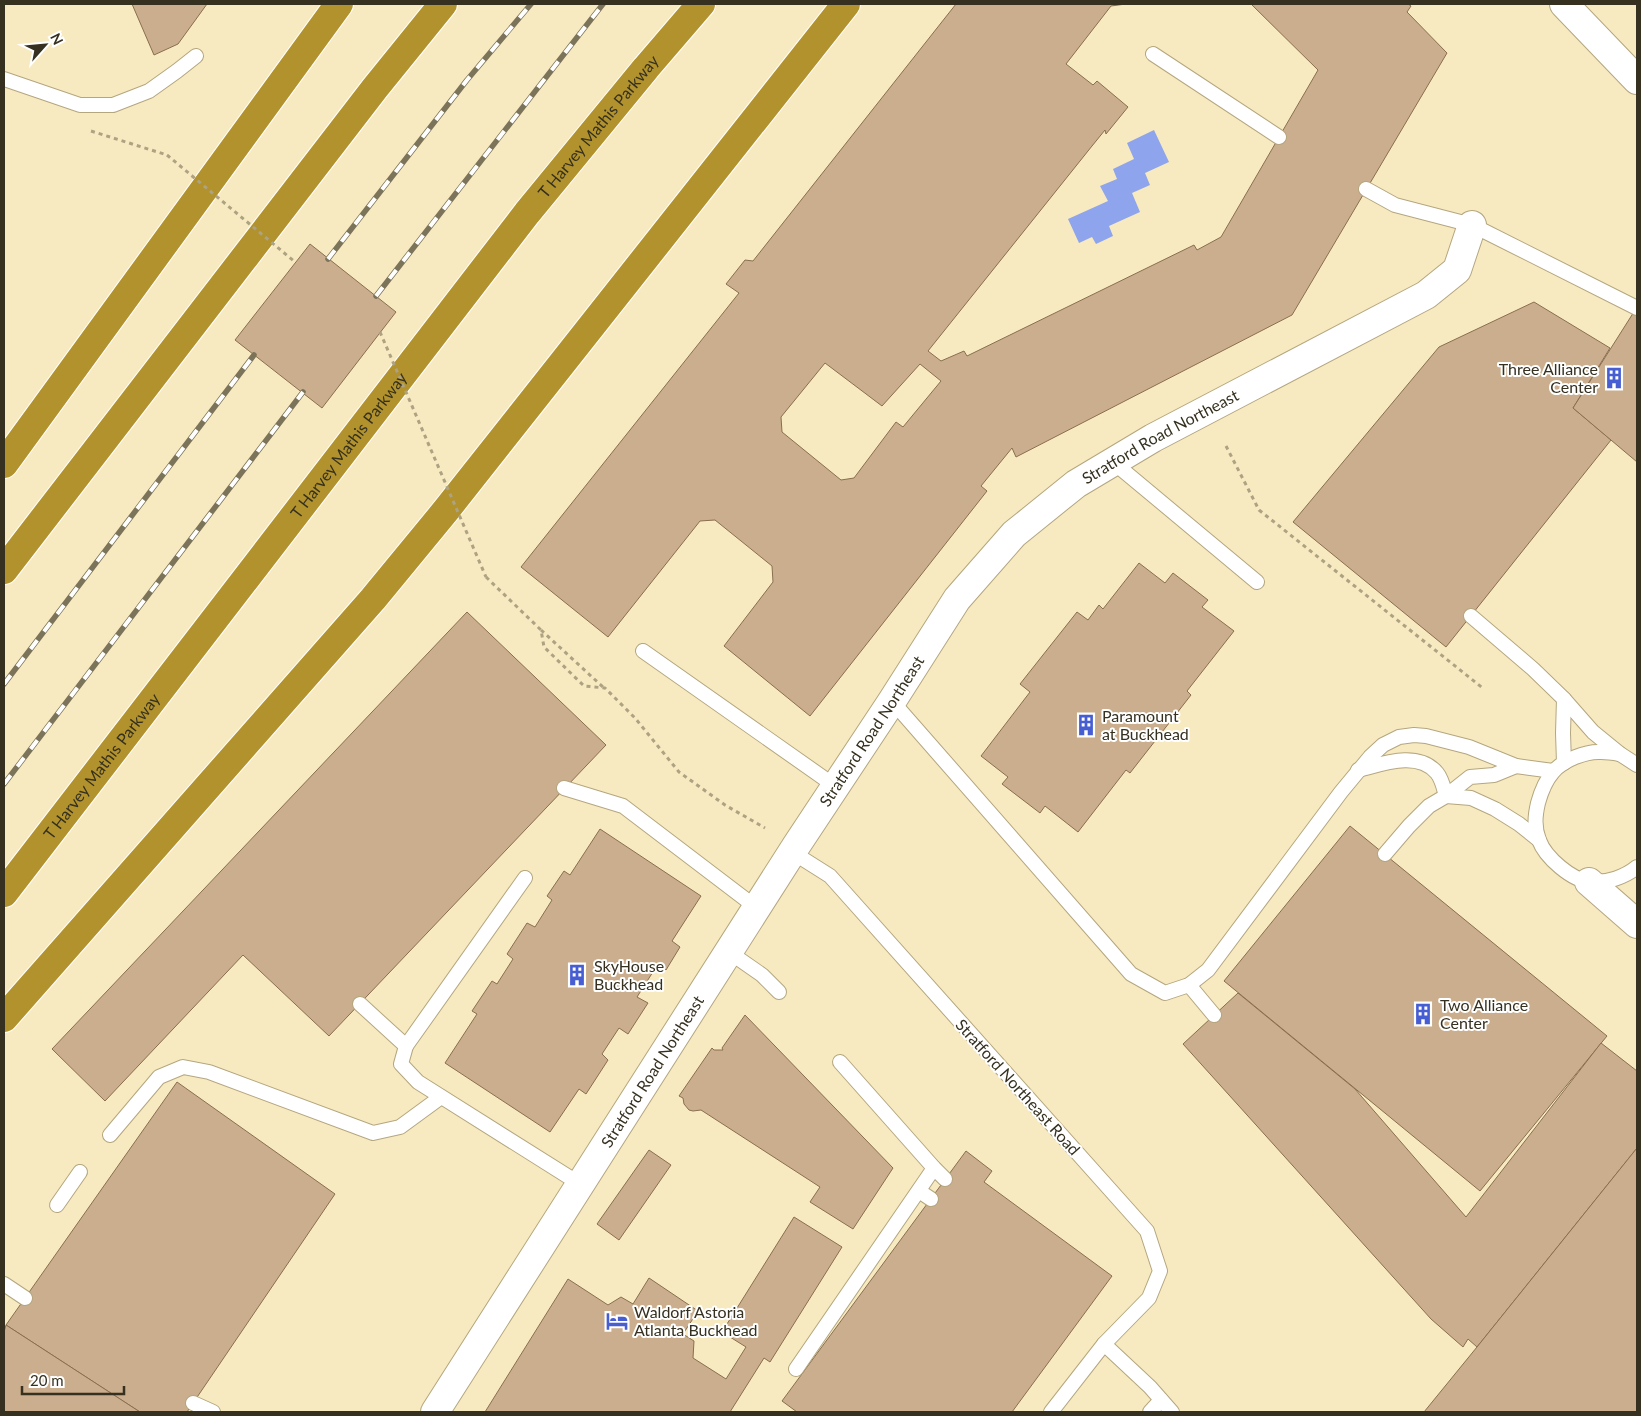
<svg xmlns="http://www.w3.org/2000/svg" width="1641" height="1416" font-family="Lato,sans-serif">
<rect width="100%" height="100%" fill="#f8eac0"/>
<polygon fill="#8ea4ec" points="1154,130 1169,162 1145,173 1150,185 1132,193 1140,212 1109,226 1113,236 1096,244 1092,237 1079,243 1068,219 1108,201 1100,186 1117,179 1113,169 1134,159 1127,143"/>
<g fill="#cbae8d" stroke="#896e4f" fill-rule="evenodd">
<polygon points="132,4 207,4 178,44 154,55"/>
<path d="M956,4H1126L1111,6L1066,64L1093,85L1097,81L1128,107L1106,134L1105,130L1092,146L928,351L941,361L964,351L967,356L1194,245L1197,250L1221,237L1318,70L1251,4H1408L1411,6L1407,12L1447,53L1292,315L1016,457L1012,448L981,486L987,491L810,716L724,646L773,582L772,566L715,520L700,521L608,637L521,567L739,293L726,284L745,260L753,261ZM825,363L882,406L920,364L941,381L903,427L896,422L854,478L841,480L782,432L781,417Z"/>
<polygon points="310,244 396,312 322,408 235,340"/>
<polygon points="1534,302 1610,348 1573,408 1611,440 1446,647 1293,522 1439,347"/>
<polygon points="1637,307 1637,462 1573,408"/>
<polygon points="1139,563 1165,583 1173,573 1208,600 1202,607 1234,631 1187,691 1191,695 1130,773 1126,770 1078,832 1045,806 1040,813 1002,784 1008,777 981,756 1030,692 1020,684 1077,612 1088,620 1099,605 1103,609"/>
<polygon points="467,612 606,745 329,1036 243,955 105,1101 52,1049"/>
<polygon points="1350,826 1607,1036 1480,1191 1224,981"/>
<polygon points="600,829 701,896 672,941 680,947 666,970 658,964 637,997 648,1003 628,1034 619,1028 602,1054 608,1060 586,1094 579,1089 550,1132 445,1063 477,1014 472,1011 492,981 497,984 513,959 507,954 527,923 535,927 552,900 547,896 564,871 570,875"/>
<polygon points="1238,993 1355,1089 1466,1217 1601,1043 1637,1071 1637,1148 1477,1347 1468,1339 1463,1347 1431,1319 1183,1044"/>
<polygon points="745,1015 893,1168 853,1229 810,1202 820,1187 701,1110 693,1111 689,1110 684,1104 683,1098 679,1096 712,1048 714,1050 723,1050 722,1048"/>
<polygon points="177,1082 335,1194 187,1412 140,1412 6,1325"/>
<polygon points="1637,1148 1637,1412 1424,1412 1477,1347"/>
<polygon points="649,1150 671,1165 619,1240 597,1224"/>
<polygon points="966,1151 992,1171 984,1182 1112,1276 1012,1412 797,1412 782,1401"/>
<polygon points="794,1217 842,1247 770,1362 764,1358 730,1412 485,1412 568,1279 608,1305 621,1297 633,1304 649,1278 698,1311 683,1334 694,1341 693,1358 726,1379 746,1347 722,1332"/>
<polygon points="6,1325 140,1412 4,1412 4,1332"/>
</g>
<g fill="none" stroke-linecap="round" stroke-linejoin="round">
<g stroke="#b4a67f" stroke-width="16">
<g id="service">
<polyline points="1153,54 1279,137"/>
<polyline points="4,79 80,105 113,105 149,91 177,71 196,56"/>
<polyline points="1366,189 1395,205 1472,225 1637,308"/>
<polyline points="1113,462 1257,582"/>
<polyline points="1471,616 1533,669 1564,699 1593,732 1620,754 1637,765"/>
<polyline points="643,651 835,786"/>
<polyline points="892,701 1131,974 1165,993 1189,985 1208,970 1341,792 1370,757 1383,745 1399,737 1414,735 1426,736 1469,747 1516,766 1553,771"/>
<path d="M1620,754C1614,753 1608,752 1601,752C1586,751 1563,760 1553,772C1546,780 1541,792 1538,803C1535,816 1534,827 1539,840C1545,857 1572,881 1591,882C1607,883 1625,877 1637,867"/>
<polyline points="1564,763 1563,733 1564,699"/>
<path d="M1358,770C1382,764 1418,750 1437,773C1442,779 1444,789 1446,796"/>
<polyline points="564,788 623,806 757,908"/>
<polyline points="1446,796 1471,798 1495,809 1519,824 1539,840"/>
<polyline points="792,852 830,876 1147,1231 1160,1271 1149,1298 1104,1344 1051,1412"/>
<polyline points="1385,854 1409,826 1429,806 1446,796 1470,777 1494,775 1516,766"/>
<polyline points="525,878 406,1046 401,1064 418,1082 580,1184"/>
<polyline points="729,952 762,975 779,992"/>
<polyline points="1189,985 1214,1015"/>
<polyline points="360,1004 406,1046"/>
<polyline points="840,1062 934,1168 945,1179"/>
<polyline points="110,1135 159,1077 183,1067 209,1072 373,1133 400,1127 441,1097"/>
<polyline points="919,1191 931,1199"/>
<polyline points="57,1205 80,1172"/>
<polyline points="4,1284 25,1298"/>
<polyline points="1104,1344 1150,1387 1172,1412"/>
<polyline points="796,1369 934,1168"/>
<polyline points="193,1403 213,1412"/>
<polyline points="1150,1412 1161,1400"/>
</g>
</g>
<g stroke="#b4a67f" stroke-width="30">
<g id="minor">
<polyline points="1589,882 1637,924"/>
<path id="s1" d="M435,1412L796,846L892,701L957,599L1014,534L1076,484L1153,438L1426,295L1457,270L1472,225"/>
</g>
</g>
<g stroke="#b4a67f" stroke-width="30">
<polyline id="secondary" points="1564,4 1637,80"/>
</g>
<g stroke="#fff" stroke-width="30">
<g id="motorway">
<polyline points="4,464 339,4"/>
<polyline points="4,570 375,88 443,4"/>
<path id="s2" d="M4,893L527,213L646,68L701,4"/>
<polyline points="4,1018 373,599 447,509 846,4"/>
</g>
</g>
<g stroke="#ada282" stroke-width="3" stroke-dasharray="4 4" stroke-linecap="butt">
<polyline points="91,131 167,155"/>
<polyline points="1226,446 1259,510 1484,689"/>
<polyline points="486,577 541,630 544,647 584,686 605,688 635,718 679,772 725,805 765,828"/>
<polyline points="541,630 604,688"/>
</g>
<use href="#service" stroke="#fff" stroke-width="14"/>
<use href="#minor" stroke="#fff" stroke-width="28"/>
<use href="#secondary" stroke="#fff" stroke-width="28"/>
<use href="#motorway" stroke="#b2922d" stroke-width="28"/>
<g stroke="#7c745a" stroke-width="5.5">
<g id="rail">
<polyline points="328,259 467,80 531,4"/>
<polyline points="376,296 603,4"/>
<polyline points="4,684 254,355"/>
<polyline points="4,784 303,392"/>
</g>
</g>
<use href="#rail" stroke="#fff" stroke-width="4" stroke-dasharray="11" stroke-linecap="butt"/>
<g stroke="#ada282" stroke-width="3" stroke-dasharray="4 4" stroke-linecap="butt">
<polyline points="167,155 295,262"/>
<polyline points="380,332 486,577"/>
</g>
</g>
<defs>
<g id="building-bare" transform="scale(1.725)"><path d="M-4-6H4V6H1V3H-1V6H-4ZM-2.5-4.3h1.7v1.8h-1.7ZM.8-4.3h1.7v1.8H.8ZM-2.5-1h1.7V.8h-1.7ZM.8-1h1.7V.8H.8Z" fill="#475ed2" stroke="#fff" stroke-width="2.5" paint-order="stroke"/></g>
<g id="hotel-bare" transform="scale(1.725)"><path d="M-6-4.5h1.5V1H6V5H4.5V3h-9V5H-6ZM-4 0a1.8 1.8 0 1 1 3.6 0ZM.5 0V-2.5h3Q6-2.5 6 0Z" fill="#475ed2" stroke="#fff" stroke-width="2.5" paint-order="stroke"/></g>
</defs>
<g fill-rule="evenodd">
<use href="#building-bare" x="1614" y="378"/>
<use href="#building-bare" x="1086" y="725"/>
<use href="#building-bare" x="577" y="975"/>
<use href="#building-bare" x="1423" y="1014"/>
<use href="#hotel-bare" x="617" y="1321"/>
</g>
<g text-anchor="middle" stroke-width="4" stroke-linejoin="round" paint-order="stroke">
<g font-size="16" fill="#35301f" stroke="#fff">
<text dy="6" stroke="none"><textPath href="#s2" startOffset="970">T Harvey Mathis Parkway</textPath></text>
<text dy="6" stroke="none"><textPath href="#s1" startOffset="1229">Stratford Road Northeast</textPath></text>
<text dy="6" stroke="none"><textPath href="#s2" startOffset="565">T Harvey Mathis Parkway</textPath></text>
<text dy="6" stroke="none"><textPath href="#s1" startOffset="809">Stratford Road Northeast</textPath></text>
<text dy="6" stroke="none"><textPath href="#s2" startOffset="160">T Harvey Mathis Parkway</textPath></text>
<text dy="6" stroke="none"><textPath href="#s1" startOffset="404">Stratford Road Northeast</textPath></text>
<text transform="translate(1018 1087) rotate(48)" y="6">Stratford Northeast Road</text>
</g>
<g font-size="16" fill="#35301f" stroke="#fff" text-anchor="start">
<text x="1598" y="375" text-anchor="end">Three Alliance<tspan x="1598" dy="18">Center</tspan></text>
<text x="1102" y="722">Paramount<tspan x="1102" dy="18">at Buckhead</tspan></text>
<text x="594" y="972">SkyHouse<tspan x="594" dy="18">Buckhead</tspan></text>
<text x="1440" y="1011">Two Alliance<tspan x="1440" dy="18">Center</tspan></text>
<text x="634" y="1318">Waldorf Astoria<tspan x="634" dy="18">Atlanta Buckhead</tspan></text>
</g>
</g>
<rect width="1641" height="1416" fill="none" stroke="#35301f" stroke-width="10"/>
<g transform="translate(45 45) rotate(63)" stroke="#ffffff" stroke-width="4" paint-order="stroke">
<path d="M0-4L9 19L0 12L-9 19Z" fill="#35301f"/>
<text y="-8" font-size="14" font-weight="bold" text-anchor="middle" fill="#35301f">N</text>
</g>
<path d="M22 1386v8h102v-8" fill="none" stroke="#35301f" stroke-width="2.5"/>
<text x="30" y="1386" font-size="15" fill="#35301f" stroke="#ffffff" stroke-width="4" paint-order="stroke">20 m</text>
</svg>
